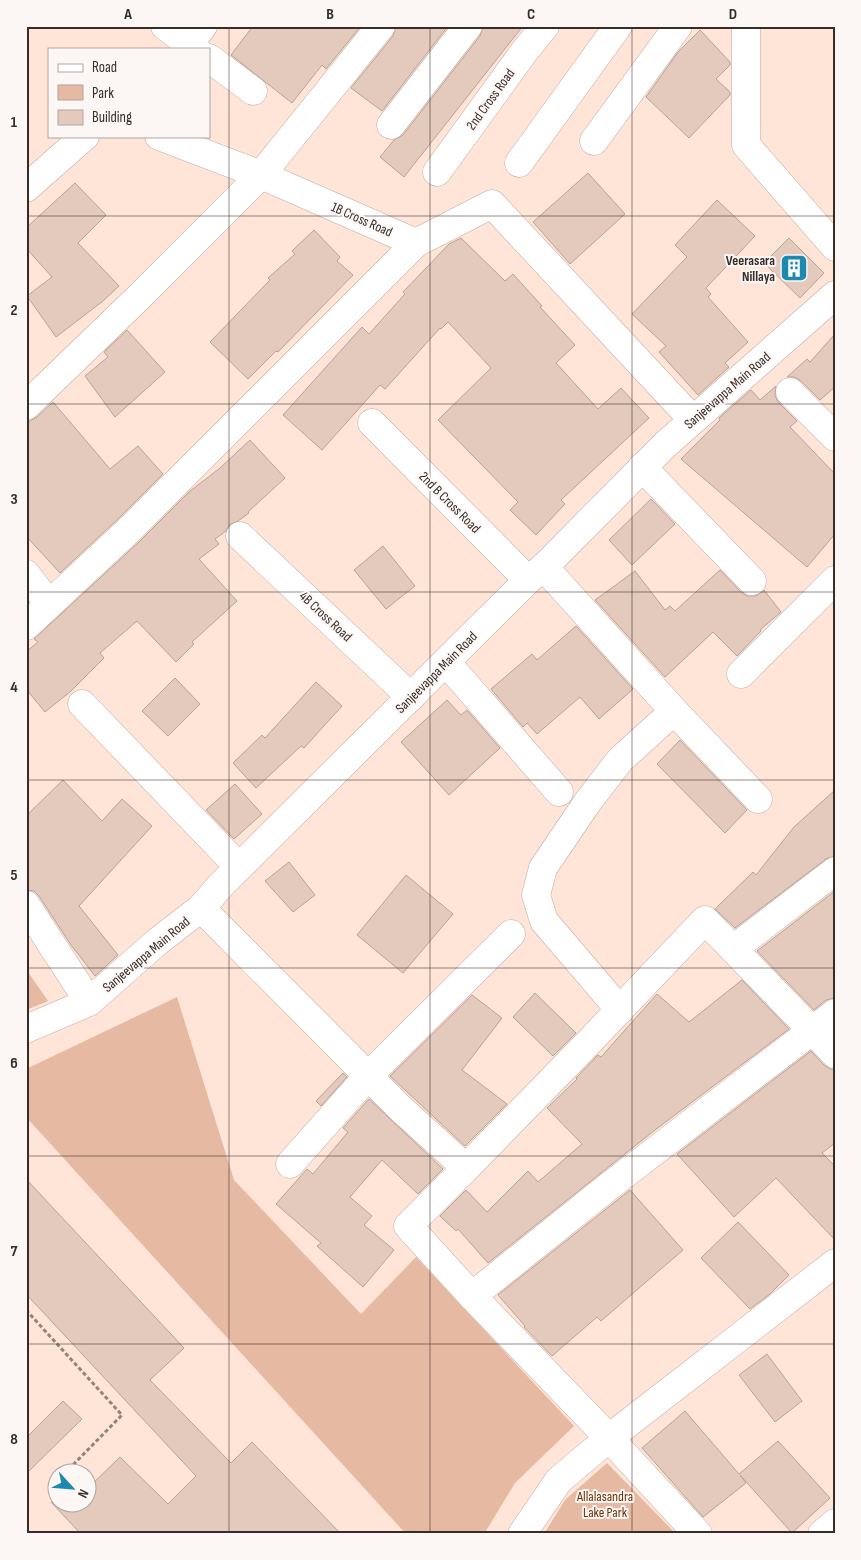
<svg xmlns="http://www.w3.org/2000/svg" width="861" height="1560" font-family="'Sofia Sans Condensed',sans-serif">
<rect width="100%" height="100%" fill="#fee5d8"/>
<g fill="#e5b9a2">
<polygon points="26,969 48,1001 26,1010"/>
<polygon points="177,997 234,1180 361,1314 416,1257 574,1426 515,1483 484,1534 406,1534 26,1117 26,1069"/>
<polygon points="607,1463 676,1534 544,1534 565,1500"/>
</g>
<g fill="#e3cabd" stroke="#b9a195">
<polygon points="253,26 361,26 326,69 322,65 292,103 231,55"/>
<polygon points="396,26 448,26 382,111 351,88 393,36"/>
<polygon points="483,26 523,26 404,177 380,157 394,140 403,135 480,36"/>
<polygon points="700,30 730,62 730,65 716,79 730,92 730,95 689,138 646,97 678,52"/>
<polygon points="588,173 625,214 570,264 533,222"/>
<polygon points="75,183 106,215 78,243 119,286 103,301 56,337 27,296 52,277 26,248 26,228"/>
<polygon points="717,200 755,236 706,288 711,294 708,297 748,342 725,363 729,367 698,395 659,352 666,346 632,314 687,257 675,245"/>
<polygon points="314,230 340,257 337,261 353,275 278,352 276,351 248,379 210,342 270,280 268,278 295,254 292,251"/>
<polygon points="461,238 505,281 513,274 542,306 540,307 575,345 556,363 598,409 621,388 649,418 561,500 565,504 536,535 510,510 518,502 438,420 491,368 448,322 441,329 440,328 385,389 380,385 322,450 283,415 362,327 369,334 405,294 403,292 449,244"/>
<polygon points="789,238 824,273 800,298 764,263"/>
<polygon points="127,330 165,372 115,417 85,376 108,357 104,352"/>
<polygon points="835,334 835,387 820,400 801,381 794,377 787,377 807,359 810,362"/>
<polygon points="776,386 775,396 779,403 797,421 790,427 835,474 835,534 807,567 681,459 720,420 719,418 751,390 760,400"/>
<polygon points="53,402 110,469 138,446 163,474 118,519 60,573 26,536 26,421 30,421 37,417"/>
<polygon points="250,440 285,478 248,512 249,513 238,521 229,525 226,531 215,539 219,544 199,559 237,601 192,642 194,644 176,662 137,621 100,653 104,658 71,691 45,712 26,689 26,652 38,642 34,639 140,541 189,492 220,468"/>
<polygon points="651,499 675,524 632,565 609,540"/>
<polygon points="383,546 415,586 386,609 354,570"/>
<polygon points="720,570 741,592 747,596 756,596 764,590 781,612 760,630 761,631 737,656 713,632 665,677 595,600 635,571 665,610 670,606 675,611"/>
<polygon points="576,626 633,689 599,719 580,697 537,734 527,723 523,727 491,689 532,654 537,660"/>
<polygon points="175,678 200,704 168,736 142,711"/>
<polygon points="316,682 342,706 304,748 301,746 256,788 233,763 262,735 265,738"/>
<polygon points="447,700 461,715 467,710 500,748 449,795 401,742"/>
<polygon points="680,740 747,810 725,833 657,764"/>
<polygon points="63,780 102,821 122,799 152,826 79,906 118,955 95,976 71,945 39,896 34,891 26,890 26,816"/>
<polygon points="235,784 262,814 234,839 206,810"/>
<polygon points="835,790 835,856 826,859 735,928 715,909 753,872 756,875 794,827"/>
<polygon points="289,862 315,895 293,912 265,881"/>
<polygon points="406,875 453,914 403,973 357,935"/>
<polygon points="835,891 835,998 826,1000 814,1010 757,951"/>
<polygon points="742,980 789,1029 655,1130 488,1263 458,1229 456,1231 440,1216 466,1190 487,1212 528,1171 538,1182 582,1144 547,1108 577,1079 576,1078 598,1055 601,1057 657,994 689,1022"/>
<polygon points="535,993 576,1033 553,1056 513,1017"/>
<polygon points="472,995 502,1018 462,1070 507,1104 465,1146 390,1076"/>
<polygon points="811,1051 824,1065 830,1069 835,1069 835,1143 822,1153 835,1166 835,1240 776,1178 734,1217 677,1154"/>
<polygon points="343,1073 347,1077 321,1106 316,1101"/>
<polygon points="369,1099 443,1169 418,1194 382,1160 350,1197 372,1216 364,1225 394,1250 363,1287 317,1246 321,1243 276,1204 307,1169 313,1174 348,1132 343,1128"/>
<polygon points="26,1179 184,1348 150,1380 231,1463 252,1442 341,1534 81,1534 51,1502 88,1502 88,1488 120,1457 168,1504 196,1476 26,1294"/>
<polygon points="630,1190 683,1250 601,1321 597,1317 552,1356 524,1327 525,1326 498,1295"/>
<polygon points="738,1222 789,1275 770,1294 750,1309 701,1258"/>
<polygon points="767,1354 802,1401 775,1422 739,1375"/>
<polygon points="63,1401 82,1419 26,1474 26,1438"/>
<polygon points="685,1411 739,1474 778,1441 830,1498 792,1533 740,1475 746,1483 703,1517 642,1448"/>
</g>
<g fill="none" stroke-linecap="round" stroke-linejoin="round">
<g stroke="#c4ab9f" stroke-width="29">
<g id="minor">
<polyline points="165,26 189,44"/>
<polyline points="746,26 746,145 835,247"/>
<polyline points="196,49 189,44 203,26"/>
<polyline points="209,58 253,91"/>
<polyline points="391,125 468,26"/>
<polyline points="159,136 261,175 381,26"/>
<polyline points="594,141 678,26"/>
<polyline points="519,163 618,26"/>
<polyline points="437,172 524,52 545,26"/>
<polyline points="26,188 85,136"/>
<polyline points="790,392 835,437"/>
<polyline points="26,406 140,296 261,175 416,243 492,204 693,420"/>
<polyline points="372,423 528,580"/>
<polyline points="642,467 752,581"/>
<polyline points="240,536 411,697"/>
<polyline points="544,567 674,711 758,799"/>
<polyline points="26,574 49,604"/>
<polyline points="26,626 129,530 416,243"/>
<polyline points="446,662 559,792"/>
<polyline points="741,674 835,580"/>
<polyline points="82,704 239,867"/>
<polyline points="26,905 89,1002"/>
<polyline points="201,908 400,1108 466,1168 589,1042 705,920 835,1054"/>
<polyline points="733,949 835,871"/>
<polyline points="620,1010 544,921 536,895 543,868 587,803 620,760 674,711"/>
<polyline points="26,1029 89,1002 157,942 201,908 221,885 528,580 544,567 666,444 835,295"/>
<polyline points="290,1164 368,1076 511,934"/>
<polyline points="466,1168 408,1226 472,1296"/>
<polyline points="522,1534 559,1480 609,1438 835,1263"/>
<polyline points="698,1534 609,1438 472,1296 608,1187 835,1013"/>
<polyline points="822,1534 835,1523"/>
</g>
</g>
<g stroke="#93837a" stroke-width="3" stroke-dasharray="4 2.5" stroke-linecap="butt">
<polyline points="26,1310 122,1415 66,1472"/>
<polyline points="57,1482 58,1482"/>
</g>
<use href="#minor" stroke="#fff" stroke-width="28"/>
</g>
<path fill="none" stroke="#362d28" stroke-width="1" stroke-opacity="0.55" d="M229,26V1534M430,26V1534M632,26V1534M26,216H835M26,404H835M26,592H835M26,780H835M26,968H835M26,1156H835M26,1344H835"/>
<defs>
<g id="building-square" transform="scale(1.4375)"><rect x="-9" y="-9" width="18" height="18" rx="4" fill="#1e89b0" stroke="#fcf6f4"/><path d="M-4-6H4V6H1V3H-1V6H-4ZM-2.5-4.3h1.7v1.8h-1.7ZM.8-4.3h1.7v1.8H.8ZM-2.5-1h1.7V.8h-1.7ZM.8-1h1.7V.8H.8Z" fill="#fff"/></g>
</defs>
<g fill-rule="evenodd">
<use href="#building-square" x="794" y="268"/>
</g>
<g text-anchor="middle" stroke-width="4" stroke-linejoin="round" paint-order="stroke">
<g font-size="14" fill="#362d28" stroke="#fcf6f4">
<text transform="translate(490 99) rotate(-54)" y="5">2nd Cross Road</text>
<text transform="translate(362 219) rotate(24)" y="5">1B Cross Road</text>
<text transform="translate(727 390) rotate(-41)" y="5">Sanjeevappa Main Road</text>
<text transform="translate(450 502) rotate(45)" y="5">2nd B Cross Road</text>
<text transform="translate(326 616) rotate(43)" y="5">4B Cross Road</text>
<text transform="translate(436 672) rotate(-45)" y="5">Sanjeevappa Main Road</text>
<text transform="translate(146 954) rotate(-40)" y="5">Sanjeevappa Main Road</text>
</g>
<g font-size="14" font-weight="bold" fill="#362d28" stroke="#fcf6f4" text-anchor="end">
<text x="775" y="265">Veerasara<tspan x="775" dy="16">Nillaya</tspan></text>
</g>
<g font-size="14" fill="#6e3107" stroke="#fcf6f4">
<text x="605" y="1501">Allalasandra<tspan x="605" dy="16">Lake Park</tspan></text>
</g>
</g>
<rect width="861" height="1560" fill="none" stroke="#fcf6f4" stroke-width="55"/>
<rect x="48" y="48" width="162" height="90" fill="#fcf6f4" stroke="#ada6a2"/>
<rect x="58" y="64" width="25" height="8" fill="#ffffff" stroke="#ada6a2"/>
<text x="92" y="72" font-size="15" fill="#362d28">Road</text>
<rect x="58" y="85" width="25" height="15" fill="#e5b9a2" stroke="#ada6a2"/>
<text x="92" y="98" font-size="15" fill="#362d28">Park</text>
<rect x="58" y="110" width="25" height="15" fill="#e3cabd" stroke="#ada6a2"/>
<text x="92" y="122" font-size="15" fill="#362d28">Building</text>
<g transform="translate(72 1488) rotate(116)"><circle r="24" fill="#fcf6f4" stroke="#ada6a2"/>
<path d="M0-4L9 19L0 12L-9 19Z" fill="#1e89b0"/>
<text y="-8" font-size="14" font-weight="bold" text-anchor="middle" fill="#362d28">N</text>
</g>
<rect x="28" y="28" width="806" height="1504" fill="none" stroke="#362d28" stroke-width="2"/>
<g font-size="16" text-anchor="middle" font-weight="bold" fill="#362d28">
<text x="128" y="19">A</text>
<text x="330" y="19">B</text>
<text x="531" y="19">C</text>
<text x="733" y="19">D</text>
<text x="14" y="127">1</text>
<text x="14" y="315">2</text>
<text x="14" y="504">3</text>
<text x="14" y="692">4</text>
<text x="14" y="880">5</text>
<text x="14" y="1068">6</text>
<text x="14" y="1256">7</text>
<text x="14" y="1444">8</text>
</g>
</svg>
